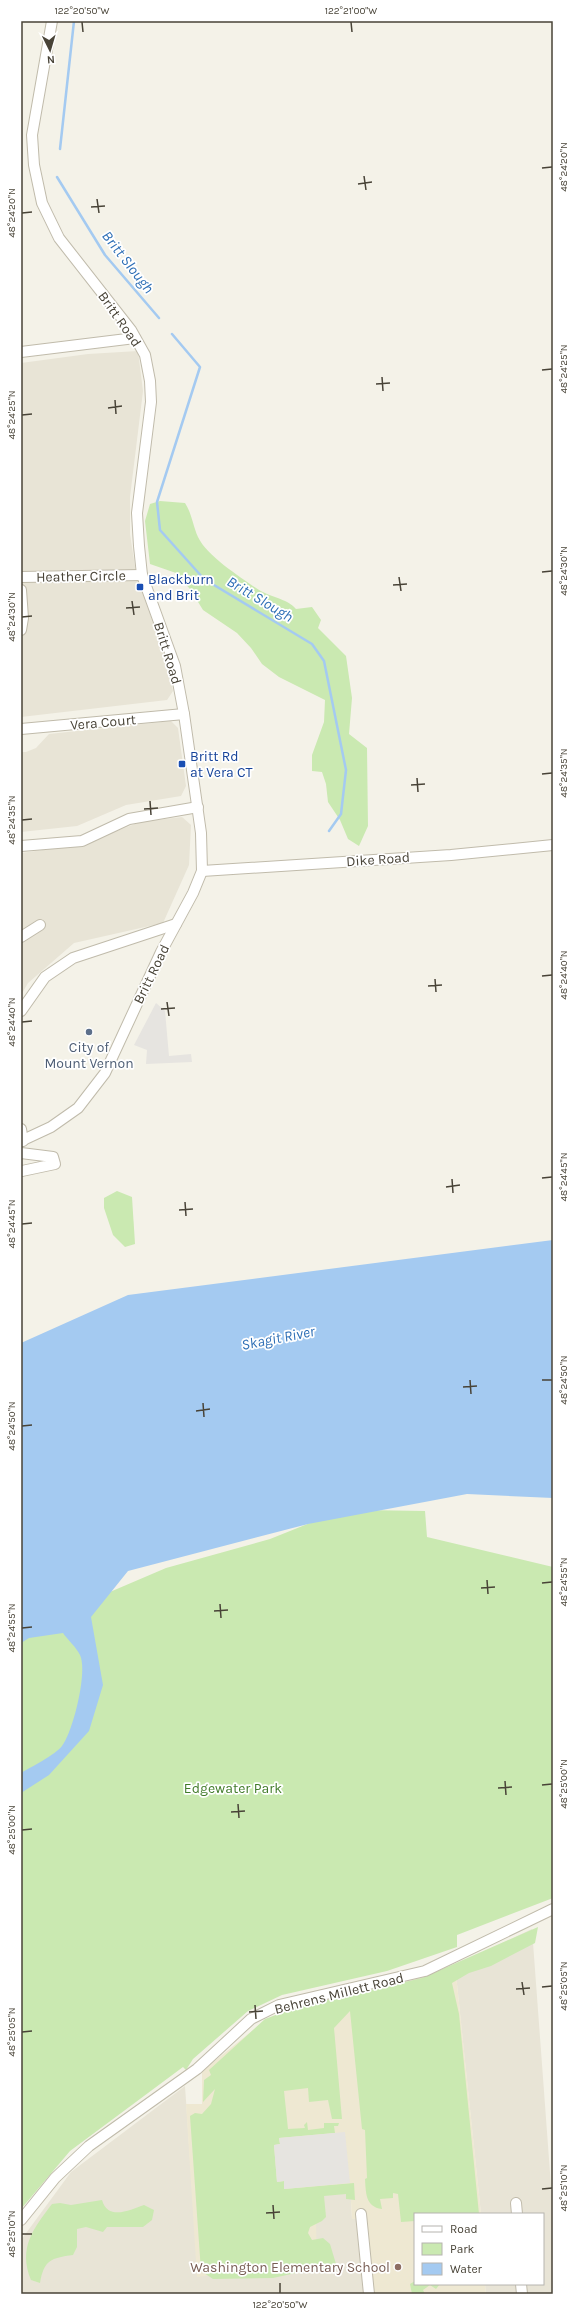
<svg xmlns="http://www.w3.org/2000/svg" width="574" height="2315" font-family="Karla,sans-serif">
<rect width="100%" height="100%" fill="#f4f2e8"/>
<g fill="#e8e4d6">
<polygon points="138,351 143,391 130,497 130,534 136,573 167,663 173,691 167,700 21,717 21,363 88,354"/>
<polygon points="171,721 178,728 186,786 181,796 126,805 77,826 21,832 21,752 26,752 36,748 49,734"/>
<polygon points="182,817 191,825 189,865 163,923 74,943 28,983 21,995 21,853 80,845 140,822"/>
<polygon points="532,1929 553,2213 553,2294 486,2294 485,2284 543,2284 543,2214 481,2214 455,1965"/>
<polygon points="185,2086 198,2276 315,2224 315,2187 350,2184 352,2219 358,2219 365,2294 21,2294 21,2240 71,2172"/>
</g>
<polygon fill="#eee8d2" points="455,1965 481,2214 415,2214 415,2284 485,2284 486,2294 365,2294 358,2219 352,2219 350,2184 315,2187 317,2262 197,2277 186,2104 202,2104 202,2071 267,2019 292,2009 404,1983"/>
<g fill="#cae9b1">
<path d="M160,501L185,503C192,514 193,526 198,537C207,556 239,576 256,588C268,597 287,598 296,609L312,607L321,620L318,628L346,656L352,698L349,734L367,748L368,826L359,846L348,839L340,820L328,802L326,784L322,772L312,771V755L324,722L325,700L279,677L262,664L251,648L237,633L203,610L190,589L176,573L150,564L145,521L150,504Z"/>
<polygon points="117,1191 132,1197 135,1244 125,1247 113,1235 104,1208 104,1198"/>
<polygon points="363,1510 425,1511 427,1537 553,1567 553,1898 457,1935 457,1947 387,1971 282,1995 248,2011 193,2059 186,2070 183,2067 70,2151 21,2209 21,1630 166,1568 270,1539 310,1523"/>
<path d="M538,1927L535,1943L491,1966L469,1973L452,1983L459,2014L479,2214H415V2221L401,2222L398,2194L393,2193V2198L380,2199L382,2209C365,2207 366,2192 365,2179L367,2178L365,2130L362,2129L350,2011L334,2028L342,2119H332L328,2100L309,2102L308,2088L284,2091L288,2129L305,2128L304,2125L307,2122L308,2130L324,2128V2123H339L338,2126H334L335,2133L279,2138L280,2144L274,2145L277,2182L284,2181V2189L354,2183L355,2200L346,2199V2194L324,2196L326,2217L322,2221L310,2227L308,2233L312,2240L323,2238L330,2244L336,2264L320,2272L305,2271L273,2278L213,2279L201,2271L190,2116L195,2113L202,2114L211,2104L215,2089L203,2102L204,2080L211,2075L209,2070L265,2019L297,2007L422,1978Z"/>
<path d="M102,2200C108,2221 130,2210 144,2205L154,2210L152,2220L143,2227H107L103,2232L86,2227L77,2229V2247L73,2255C51,2258 44,2260 40,2283L31,2280C18,2248 33,2229 52,2204L60,2203L71,2205Z"/>
<polygon points="415,2281 415,2284 440,2284 436,2289 430,2285 423,2290 425,2294 412,2294 410,2284"/>
</g>
<g fill="#e6e4e0">
<polygon points="156,1003 165,1011 169,1056 191,1054 192,1062 146,1064 147,1050 134,1045"/>
<polygon points="345,2132 350,2183 284,2189 284,2181 277,2182 274,2145 280,2144 279,2138"/>
</g>
<path fill="#a4caf1" d="M553,1240V1498L467,1494L308,1524L128,1571L91,1617L103,1685L89,1731L49,1775L21,1793V1773C31,1767 55,1755 62,1746C73,1732 88,1671 80,1655C76,1647 68,1640 63,1633L29,1638L21,1643V1343L128,1295Z"/>
<g fill="none" stroke-linecap="round" stroke-linejoin="round">
<g stroke="#a4caf1" stroke-width="2.5">
<polyline points="60,149 74,21"/>
<polyline points="57,177 105,255 159,318"/>
<polyline points="172,334 200,367 157,502 160,530 204,579 312,644 324,661 346,770 341,814 329,831"/>
</g>
<g stroke="#c0bbab" stroke-width="12">
<g id="minor">
<polyline points="21,352 135,338"/>
<polyline points="21,577 142,575"/>
<polyline points="21,590 23,618 21,630"/>
<polyline points="21,729 184,714"/>
<polyline points="21,846 82,841 129,819 198,807"/>
<polyline points="202,871 451,855 553,845"/>
<polyline points="21,937 40,925"/>
<polyline points="21,1011 45,977 73,958 176,924"/>
<polyline points="21,1129 23,1141"/>
<polyline points="21,1141 51,1127 78,1108 105,1073 161,952 193,893 202,871 201,833 184,714 175,666 142,575 139,546 137,513 151,402 150,381 145,355 131,330 59,238 42,203 34,165 32,135 52,21"/>
<polyline points="21,1153 53,1157 55,1164 22,1171"/>
<polyline points="516,2203 517,2214"/>
<polyline points="361,2214 369,2294"/>
<polyline points="21,2220 55,2178 89,2146 197,2069 251,2019 279,2005 425,1971 553,1909"/>
<polyline points="521,2284 522,2294"/>
</g>
</g>
<use href="#minor" stroke="#fff" stroke-width="10"/>
</g>
<path fill="none" stroke="#484337" stroke-width="1.5" d="M82,22L83,32M351,22L352,32M542,168L552,167M364,176L366,190M358,184L372,182M97,199L99,213M91,207L105,206M22,213L32,212M542,370L552,369M382,377L383,391M376,384L390,383M115,400L116,414M108,408L122,406M22,415L32,414M542,572L552,571M399,577L401,591M393,585L407,584M132,601L134,615M126,608L140,607M22,617L32,616M542,774L552,773M417,778L418,792M411,785L425,784M150,801L151,815M144,809L158,808M22,820L32,819M542,976L552,975M435,979L436,992M428,986L442,985M167,1002L169,1016M161,1009L175,1008M22,1022L32,1021M542,1178L552,1177M452,1179L453,1193M446,1187L460,1185M185,1202L186,1216M179,1210L193,1209M22,1224L32,1223M470,1380L471,1394M542,1380H552M463,1387L477,1386M203,1403L204,1417M196,1411L210,1409M22,1426L32,1425M487,1580L488,1594M542,1583L552,1582M481,1588L495,1587M220,1604L221,1618M214,1611L228,1610M22,1628L32,1627M505,1781L506,1795M542,1785L552,1784M498,1788L512,1787M238,1804L239,1818M231,1812L245,1811M22,1830L32,1829M522,1982L524,1995M542,1987L552,1986M516,1989L530,1988M255,2005L256,2019M249,2012L263,2011M22,2032L32,2031M542,2189L552,2188M273,2205L274,2219M266,2213L280,2212M22,2234H32M280,2283V2293"/>
<g fill="#1a4fb4" stroke="#fff" stroke-width="1.5">
<rect x="136" y="583" width="8" height="8" rx="2"/>
<rect x="178" y="760" width="8" height="8" rx="2"/>
</g>
<circle fill="#5c6f8a" stroke="#fff" stroke-width="1.5" cx="89" cy="1032" r="4"/>
<circle fill="#8d6e63" stroke="#fff" stroke-width="1.5" cx="398" cy="2267" r="4"/>
<g text-anchor="middle" stroke-width="3.5" stroke-linejoin="round" paint-order="stroke">
<g font-size="14" fill="#484337" stroke="#fff">
<text transform="translate(120 319) rotate(55)" y="5">Britt Road</text>
<text transform="translate(81 576) rotate(-1)" y="5">Heather Circle</text>
<text transform="translate(168 653) rotate(73)" y="5">Britt Road</text>
<text transform="translate(103 722) rotate(-5)" y="5">Vera Court</text>
<text transform="translate(378 859) rotate(-4)" y="5">Dike Road</text>
<text transform="translate(151 974) rotate(-64)" y="5">Britt Road</text>
<text transform="translate(339 1993) rotate(-14)" y="5">Behrens Millett Road</text>
</g>
<g font-size="14" fill="#164399" stroke="#fff" text-anchor="start">
<text x="148" y="584">Blackburn<tspan x="148" dy="16">and Brit</tspan></text>
<text x="190" y="761">Britt Rd<tspan x="190" dy="16">at Vera CT</tspan></text>
</g>
<g font-size="14" fill="#4e5e75" stroke="#fff">
<text x="89" y="1052">City of<tspan x="89" dy="16">Mount Vernon</tspan></text>
</g>
<g font-size="14" fill="#407b29" stroke="#fff">
<text x="233" y="1793">Edgewater Park</text>
</g>
<g font-size="14" fill="#785e54" stroke="#fff" text-anchor="end">
<text x="390" y="2272">Washington Elementary School</text>
</g>
<g font-size="15" font-style="italic" fill="#2e6fb6" stroke="#fff">
<text transform="translate(128 262) rotate(52)" y="5">Britt Slough</text>
<text transform="translate(260 599) rotate(31)" y="5">Britt Slough</text>
<text transform="translate(278 1338) rotate(-11)" y="5">Skagit River</text>
</g>
</g>
<rect width="574" height="2315" fill="none" stroke="#ffffff" stroke-width="44"/>
<rect x="414" y="2213" width="130" height="72" fill="#ffffff" stroke="#b6b4af"/>
<rect x="422" y="2226" width="20" height="6" fill="#ffffff" stroke="#b6b4af"/>
<text x="450" y="2233" font-size="12" fill="#484337">Road</text>
<rect x="422" y="2243" width="20" height="12" fill="#cae9b1" stroke="#b6b4af"/>
<text x="450" y="2253" font-size="12" fill="#484337">Park</text>
<rect x="422" y="2263" width="20" height="12" fill="#a4caf1" stroke="#b6b4af"/>
<text x="450" y="2273" font-size="12" fill="#484337">Water</text>
<g transform="translate(50 50) rotate(175)" stroke="#ffffff" stroke-width="3" paint-order="stroke">
<path d="M0-3L7 15L0 10L-7 15Z" fill="#484337"/>
<text y="-6" font-size="11" font-weight="bold" text-anchor="middle" fill="#484337">N</text>
</g>
<rect x="22" y="22" width="530" height="2271" fill="none" stroke="#484337" stroke-width="1.5"/>
<g font-size="10" text-anchor="middle" fill="#484337">
<text x="82" y="14">122°20'50"W</text>
<text x="351" y="14">122°21'00"W</text>
<text transform="translate(563 167) rotate(-90)" y="4">48°24'20"N</text>
<text transform="translate(11 213) rotate(-90)" y="4">48°24'20"N</text>
<text transform="translate(563 369) rotate(-90)" y="4">48°24'25"N</text>
<text transform="translate(11 415) rotate(-90)" y="4">48°24'25"N</text>
<text transform="translate(563 571) rotate(-90)" y="4">48°24'30"N</text>
<text transform="translate(11 617) rotate(-90)" y="4">48°24'30"N</text>
<text transform="translate(563 773) rotate(-90)" y="4">48°24'35"N</text>
<text transform="translate(11 820) rotate(-90)" y="4">48°24'35"N</text>
<text transform="translate(563 975) rotate(-90)" y="4">48°24'40"N</text>
<text transform="translate(11 1022) rotate(-90)" y="4">48°24'40"N</text>
<text transform="translate(563 1177) rotate(-90)" y="4">48°24'45"N</text>
<text transform="translate(11 1224) rotate(-90)" y="4">48°24'45"N</text>
<text transform="translate(563 1380) rotate(-90)" y="4">48°24'50"N</text>
<text transform="translate(11 1426) rotate(-90)" y="4">48°24'50"N</text>
<text transform="translate(563 1582) rotate(-90)" y="4">48°24'55"N</text>
<text transform="translate(11 1628) rotate(-90)" y="4">48°24'55"N</text>
<text transform="translate(563 1784) rotate(-90)" y="4">48°25'00"N</text>
<text transform="translate(11 1830) rotate(-90)" y="4">48°25'00"N</text>
<text transform="translate(563 1986) rotate(-90)" y="4">48°25'05"N</text>
<text transform="translate(11 2032) rotate(-90)" y="4">48°25'05"N</text>
<text transform="translate(563 2188) rotate(-90)" y="4">48°25'10"N</text>
<text transform="translate(11 2234) rotate(-90)" y="4">48°25'10"N</text>
<text x="280" y="2308">122°20'50"W</text>
</g>
</svg>
